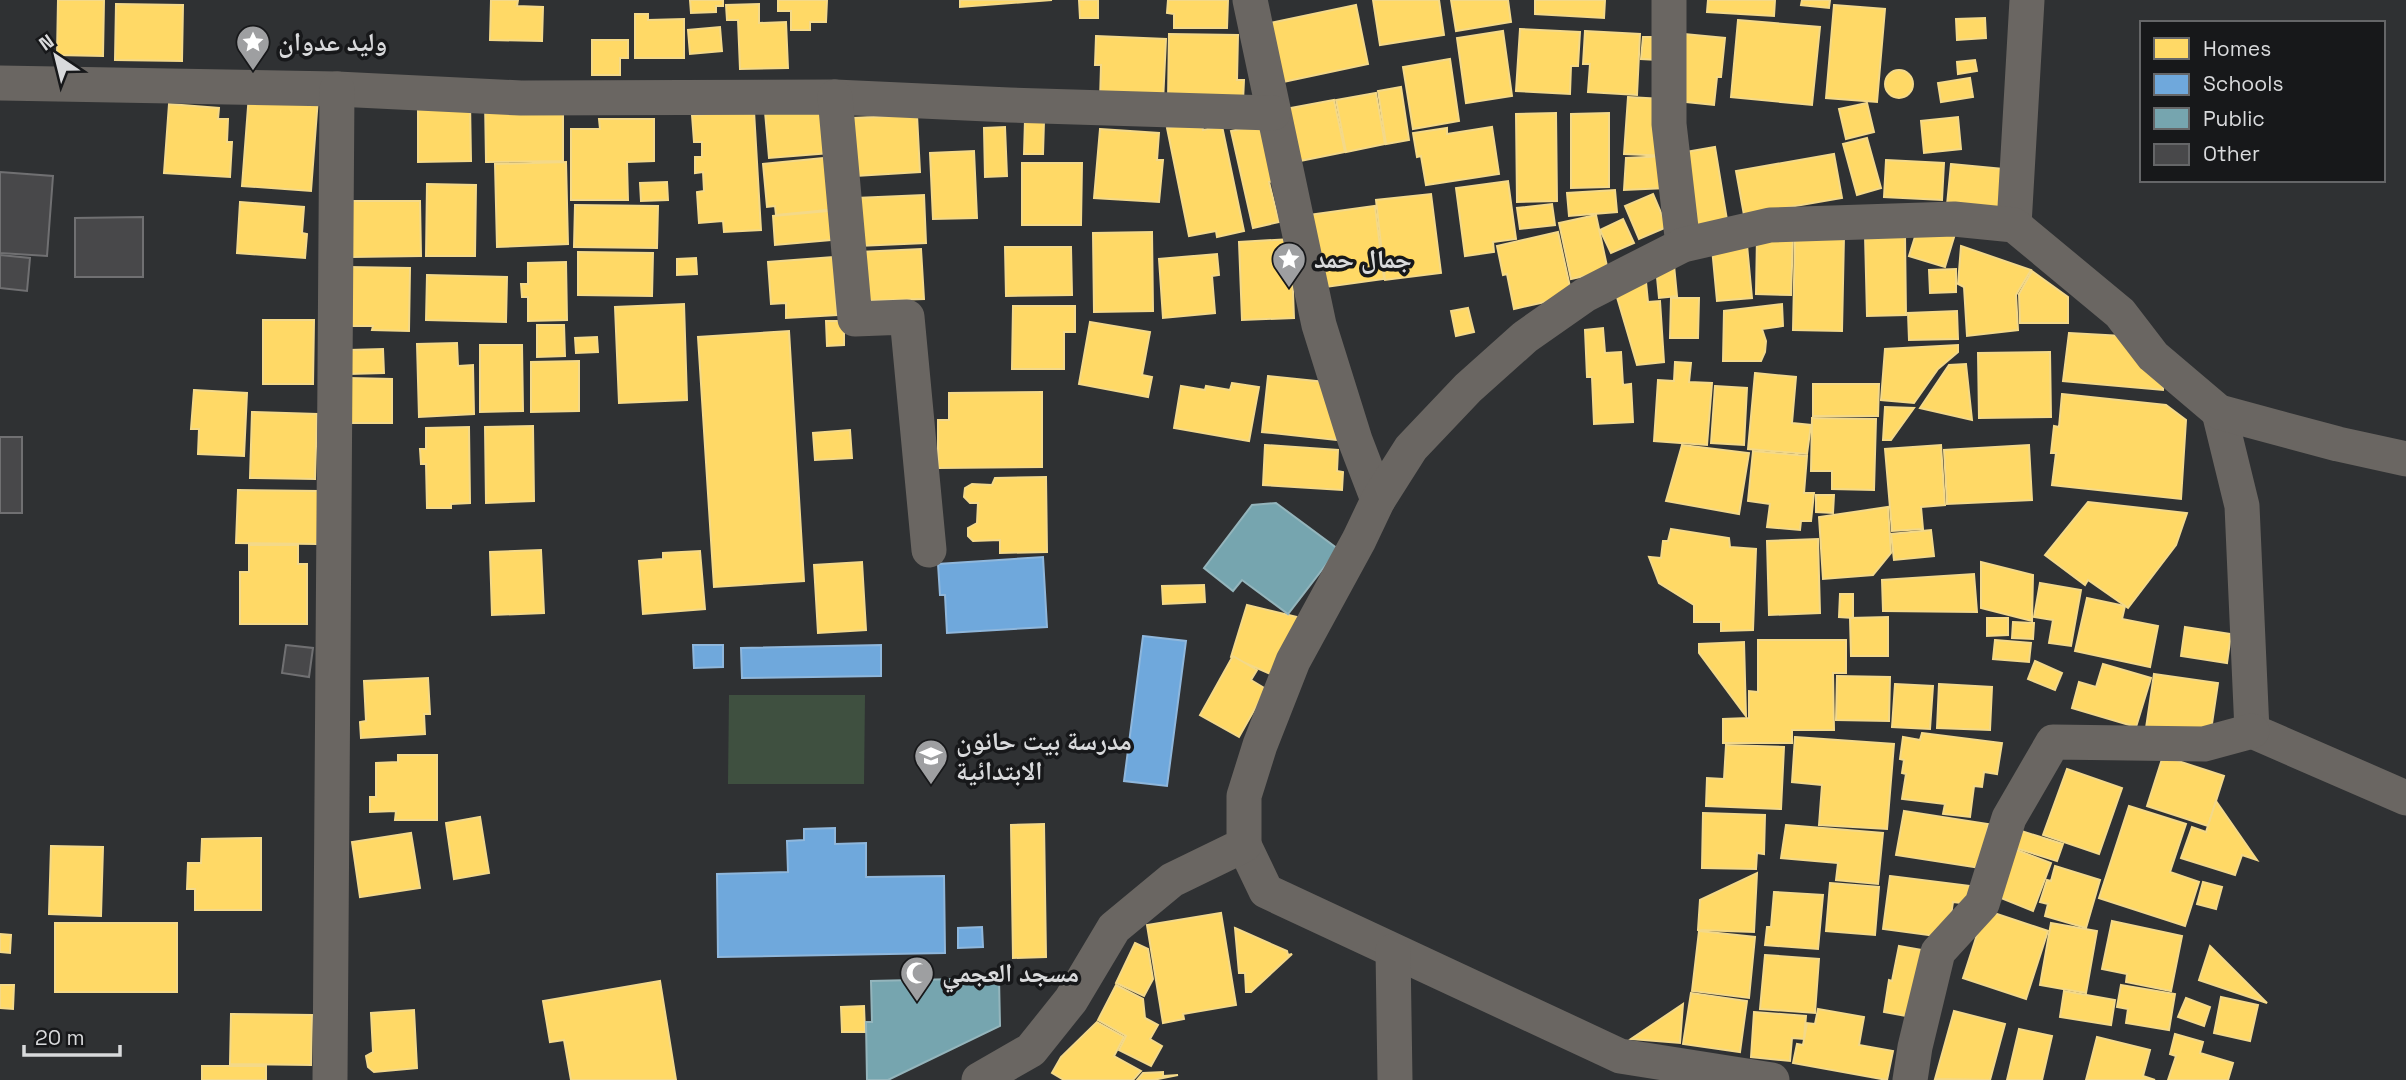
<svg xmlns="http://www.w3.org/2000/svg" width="2406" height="1080" font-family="'Space Grotesk','Noto Naskh Arabic',sans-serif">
<rect width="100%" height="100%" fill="#2f3133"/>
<polygon fill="#3f5040" points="729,695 865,695 864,784 728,784"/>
<g fill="#ffd966" stroke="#f4d989" stroke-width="2">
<polygon points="58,0 104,0 103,56 57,55"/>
<polygon points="491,0 518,0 517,6 543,7 542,41 490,40"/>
<polygon points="690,0 723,0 723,6 716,6 716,12 691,13"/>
<polygon points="778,0 827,0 826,22 810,22 810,30 791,30 791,11 778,11"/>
<polygon points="960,0 1052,0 960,7"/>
<polygon points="1079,0 1098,0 1098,18 1080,18"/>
<polygon points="1168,0 1228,0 1227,28 1174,28 1174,14 1167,13"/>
<polygon points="1373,0 1439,0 1444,35 1380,45"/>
<polygon points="1451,0 1508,0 1511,22 1456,31"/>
<polygon points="1535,0 1605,0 1604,18 1535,14"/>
<polygon points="1708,0 1775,0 1774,16 1707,12"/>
<polygon points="1802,0 1830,0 1829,8 1801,5"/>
<polygon points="116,4 183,5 182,61 115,60"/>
<polygon points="759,4 759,23 786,22 788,68 740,69 738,20 727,20 726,5"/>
<polygon points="1356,5 1368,64 1283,82 1270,23"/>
<polygon points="1834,5 1885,9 1877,102 1826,98"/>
<polygon points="635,14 648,14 648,20 684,19 684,58 635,58"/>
<polygon points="1985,18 1986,38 1957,40 1956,19"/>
<polygon points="1738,20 1820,27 1812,105 1731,97"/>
<polygon points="720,27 722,51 690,54 688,30"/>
<polygon points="1520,29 1580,32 1578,66 1571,66 1570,94 1516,91"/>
<polygon points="1503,31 1512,96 1466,103 1457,38"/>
<polygon points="1585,31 1640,34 1637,95 1588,92 1590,64 1583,64"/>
<polygon points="1169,34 1238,35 1237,80 1244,80 1243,101 1168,101"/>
<polygon points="1684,34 1725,38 1721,77 1717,77 1714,105 1677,101"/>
<polygon points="1096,36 1166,39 1163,102 1100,100 1101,65 1095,65"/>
<polygon points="1643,37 1659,37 1658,60 1641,59"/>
<polygon points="592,40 628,40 628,58 620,58 620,75 592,75"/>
<polygon points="1450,59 1459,121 1413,129 1403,67"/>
<polygon points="1975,60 1977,71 1958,74 1957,62"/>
<circle cx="1899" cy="84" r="14"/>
<polygon points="1970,78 1973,97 1941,102 1938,83"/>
<polygon points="1401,87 1409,140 1386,144 1378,91"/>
<polygon points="1376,93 1385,144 1346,152 1336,100"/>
<polygon points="249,94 318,98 311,191 242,186"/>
<polygon points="1628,97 1663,99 1668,156 1624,154"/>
<polygon points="485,100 563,106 563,161 486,162"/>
<polygon points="764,100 825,100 830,153 769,158"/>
<polygon points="1334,100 1345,152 1295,162 1285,109"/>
<polygon points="470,101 471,161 418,162 418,102"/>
<polygon points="1867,103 1874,132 1846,139 1839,109"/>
<polygon points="169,104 219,108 218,119 228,119 227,142 232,142 230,177 164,173"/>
<polygon points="754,111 761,230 724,232 723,221 699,223 697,192 704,191 703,172 695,173 695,157 702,157 702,142 694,142 692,115"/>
<polygon points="1556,113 1557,201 1517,202 1516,114"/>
<polygon points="1609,113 1609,187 1571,188 1571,114"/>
<polygon points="917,115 920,172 856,176 853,118"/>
<polygon points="1958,117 1961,149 1924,153 1921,121"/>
<polygon points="599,119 654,119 654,161 627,162 628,200 571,200 571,129 600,129"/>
<polygon points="1025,120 1044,121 1043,154 1024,154"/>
<polygon points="1201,121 1203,130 1222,126 1244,231 1217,237 1216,231 1189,236 1167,128"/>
<polygon points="1262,124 1274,181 1269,182 1279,222 1253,228 1231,131"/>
<polygon points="1005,127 1007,176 985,177 984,128"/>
<polygon points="1492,127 1499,174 1426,185 1421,156 1417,157 1413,133 1447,128 1447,134"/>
<polygon points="1100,129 1159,133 1157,160 1163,160 1159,202 1094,198"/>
<polygon points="1867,138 1881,188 1857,195 1843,144"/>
<polygon points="1715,147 1727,220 1686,227 1674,154"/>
<polygon points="974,151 977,218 933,219 930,153"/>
<polygon points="1834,154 1842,198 1744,215 1736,171"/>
<polygon points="1666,156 1667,188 1624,190 1626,158"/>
<polygon points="833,157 838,209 776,215 775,206 767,207 763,164"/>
<polygon points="1886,160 1944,163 1942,200 1884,197"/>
<polygon points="566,162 568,244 497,247 495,164"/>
<polygon points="1022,163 1082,163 1081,225 1022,225"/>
<polygon points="1951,164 2003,169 1998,219 1946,215"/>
<polygon points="1508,181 1516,239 1493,242 1494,252 1465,256 1456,188"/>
<polygon points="667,182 668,200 641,201 640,183"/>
<polygon points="427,184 476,185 475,256 426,256"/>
<polygon points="1615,190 1617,212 1569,216 1567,193"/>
<polygon points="1431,194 1441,273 1385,280 1376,200"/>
<polygon points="1653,194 1667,227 1639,239 1625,206"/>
<polygon points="924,195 926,243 858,246 856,198"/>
<polygon points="352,201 420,201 421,256 352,257"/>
<polygon points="240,202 304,207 302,233 307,234 305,258 237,253"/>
<polygon points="1552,204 1555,225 1520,229 1517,208"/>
<polygon points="575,205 658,206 657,248 574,247"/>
<polygon points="1375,206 1384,279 1326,287 1308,215"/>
<polygon points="839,210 842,239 775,245 773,216"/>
<polygon points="1596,215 1608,271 1571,279 1559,223"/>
<polygon points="1623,219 1634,243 1611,253 1600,230"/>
<polygon points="1919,224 1955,234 1945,267 1909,256"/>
<polygon points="1152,232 1153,311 1094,312 1093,233"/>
<polygon points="1558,232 1572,296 1514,309 1507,274 1503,275 1497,246"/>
<polygon points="1795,235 1844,236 1842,331 1793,330"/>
<polygon points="1865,235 1905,235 1906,315 1867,316"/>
<polygon points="1757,236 1793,237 1791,295 1756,294"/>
<polygon points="1291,239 1294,318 1242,320 1239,242"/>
<polygon points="1747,245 1752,298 1717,301 1712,248"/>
<polygon points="1961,246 2031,270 2016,295 2018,330 1967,336 1964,287 1958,284"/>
<polygon points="1005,247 1071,247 1072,295 1006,296"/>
<polygon points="921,249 924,299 861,301 859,252"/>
<polygon points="578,252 653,253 652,296 578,295"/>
<polygon points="1217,254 1219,275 1212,276 1215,313 1163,318 1159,259"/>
<polygon points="833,257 837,315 786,318 786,303 771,304 768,262"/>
<polygon points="696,258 697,274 677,275 677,259"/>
<polygon points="566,262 567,320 528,321 528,297 522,297 521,284 528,284 528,263"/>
<polygon points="1674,265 1677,296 1659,298 1656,267"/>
<polygon points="348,267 410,268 409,331 372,330 373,326 347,326"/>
<polygon points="1956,269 1956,292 1930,293 1929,270"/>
<polygon points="2032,271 2068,297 2068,323 2020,323 2019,294"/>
<polygon points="427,275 507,277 506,322 426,320"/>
<polygon points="1646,282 1648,302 1660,301 1664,362 1637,365 1614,287"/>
<polygon points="1671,298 1699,298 1698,338 1670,338"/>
<polygon points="684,304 687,400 619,403 615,307"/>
<polygon points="1782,304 1783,326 1762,329 1766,341 1765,352 1761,361 1723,361 1724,311"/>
<polygon points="1013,306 1075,306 1075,332 1064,332 1064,369 1012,369"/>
<polygon points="1468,308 1474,332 1456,336 1451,311"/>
<polygon points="1957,311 1958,339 1909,340 1908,313"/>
<polygon points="263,320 314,320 313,384 263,384"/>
<polygon points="826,321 844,321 844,345 827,346"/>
<polygon points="1090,322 1150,332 1142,375 1152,377 1148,397 1079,384"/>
<polygon points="537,325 564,325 565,356 537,357"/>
<polygon points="1603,328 1605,353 1621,352 1623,385 1631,384 1633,422 1594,424 1592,377 1587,377 1585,330"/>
<polygon points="789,331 804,581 714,587 698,337"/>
<polygon points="2069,333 2123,336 2164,368 2163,390 2063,381"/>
<polygon points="597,337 598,352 576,353 575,338"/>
<polygon points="457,343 458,366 473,365 474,414 419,417 417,344"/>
<polygon points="480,345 522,345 523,411 480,412"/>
<polygon points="1958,345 1958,352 1938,369 1914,403 1881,400 1885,349"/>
<polygon points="383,349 384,373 349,374 349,350"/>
<polygon points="2050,352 2051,417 1979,418 1978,353"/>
<polygon points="579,361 579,411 531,412 531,362"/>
<polygon points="1675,362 1691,363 1689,382 1712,383 1707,445 1654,441 1658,380 1674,381"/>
<polygon points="1966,364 1972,420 1920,408 1949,365"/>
<polygon points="1755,373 1796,377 1792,423 1811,425 1807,454 1748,449"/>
<polygon points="1268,376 1325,382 1324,399 1333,400 1338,419 1336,440 1262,432"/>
<polygon points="348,378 392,379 392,423 348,423"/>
<polygon points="1232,383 1259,387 1249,441 1174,428 1181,386 1205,390 1206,386 1230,390"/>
<polygon points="1813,384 1879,384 1878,416 1813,416"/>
<polygon points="1715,386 1747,388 1744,445 1711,443"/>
<polygon points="194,390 247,393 244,456 198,454 199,429 191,429"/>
<polygon points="1042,392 1042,467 938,468 938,420 949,420 949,393"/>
<polygon points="2062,394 2166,405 2186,420 2181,499 2052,485 2056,453 2051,453 2054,426 2059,427"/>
<polygon points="1885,407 1914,408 1891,440 1883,440"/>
<polygon points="252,412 317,414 315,479 250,478"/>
<polygon points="1812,418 1876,419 1874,490 1832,489 1832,471 1811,471"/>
<polygon points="533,426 534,501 486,503 485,427"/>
<polygon points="469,427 470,503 451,504 451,508 427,508 426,464 421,464 420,449 426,449 426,428"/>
<polygon points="850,430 852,458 815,460 813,433"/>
<polygon points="1265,445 1338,450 1337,471 1343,472 1342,490 1263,485"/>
<polygon points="1682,445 1749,453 1739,514 1666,501"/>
<polygon points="1941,445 1945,505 1921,507 1923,529 1892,531 1885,449"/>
<polygon points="2029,445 2032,500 1947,504 1944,450"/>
<polygon points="1753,451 1807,456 1804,493 1814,493 1811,521 1801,521 1800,530 1767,527 1770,504 1748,501"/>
<polygon points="1046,477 1047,552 1000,553 1000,540 973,541 968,536 968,528 977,523 978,503 970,503 964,497 965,488 972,484 992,485 995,478"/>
<polygon points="238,490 319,491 317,544 236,543"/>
<polygon points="1816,495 1834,495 1833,513 1816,512"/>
<polygon points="2088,502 2187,513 2176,545 2128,608 2088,580 2085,585 2045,555"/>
<polygon points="1888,507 1891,553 1873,575 1823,579 1819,517"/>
<polygon points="1671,529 1729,538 1730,547 1756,549 1753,630 1721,631 1721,622 1694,622 1694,605 1659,583 1649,557 1661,558 1663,541 1668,541"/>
<polygon points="1931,530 1934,556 1894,560 1891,534"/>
<polygon points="1818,539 1820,613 1769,615 1767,541"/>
<polygon points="249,545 298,545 298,564 307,564 307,624 240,624 240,572 249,572"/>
<polygon points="541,550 544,613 492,615 490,552"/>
<polygon points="700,551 705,609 643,614 639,561 663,559 663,553"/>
<polygon points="862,562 866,630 818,633 814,565"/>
<polygon points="1981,562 2033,575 2032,621 1981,608"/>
<polygon points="1974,574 1977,612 1883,611 1882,580"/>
<polygon points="2040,583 2081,590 2071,646 2049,643 2053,620 2034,617"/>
<polygon points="1204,585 1205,602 1163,604 1162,586"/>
<polygon points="1840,594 1853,594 1853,618 1839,617"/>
<polygon points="2087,598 2125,606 2122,619 2158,626 2150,667 2075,651"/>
<polygon points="1247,605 1305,619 1275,676 1231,657"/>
<polygon points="1888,617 1888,656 1851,656 1850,618"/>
<polygon points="1987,618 2008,618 2008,635 1987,636"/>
<polygon points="2013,622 2034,623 2033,639 2012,638"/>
<polygon points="2185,627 2231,634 2227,663 2181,656"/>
<polygon points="1758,640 1846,640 1846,673 1833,673 1834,730 1792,730 1792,743 1723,743 1723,719 1749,718 1749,691 1758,692"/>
<polygon points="1995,640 2031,643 2029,662 1993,659"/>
<polygon points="1744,642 1746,716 1699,653 1699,644"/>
<polygon points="1233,656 1257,670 1251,680 1266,689 1239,737 1200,715"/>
<polygon points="2035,661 2062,673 2055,690 2028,679"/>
<polygon points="2103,664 2151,678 2136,727 2072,708 2079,682 2096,687"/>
<polygon points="2154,674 2218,683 2210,737 2146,728"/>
<polygon points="1837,676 1890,677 1889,721 1836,720"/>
<polygon points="428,678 430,714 424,714 425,734 361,738 360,722 366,721 364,681"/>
<polygon points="1895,684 1933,686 1930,729 1892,727"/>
<polygon points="1939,684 1992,687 1990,730 1937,728"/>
<polygon points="1922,733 2002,743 1997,774 1984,772 1982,787 1974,786 1970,817 1943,814 1945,804 1902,799 1906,774 1902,773 1904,760 1900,759 1903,737 1920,740"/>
<polygon points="1795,737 1894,744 1887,829 1819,825 1822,785 1792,782"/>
<polygon points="1726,745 1784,747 1781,809 1706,806 1707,778 1724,779"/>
<polygon points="398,755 437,755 437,820 395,820 396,811 370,812 370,797 376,797 376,763 398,762"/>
<polygon points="2163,756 2224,776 2208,826 2147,806"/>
<polygon points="2067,769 2122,788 2099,854 2043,835"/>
<polygon points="2216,801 2257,860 2242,855 2235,875 2181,858 2192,827 2206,832"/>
<polygon points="2129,806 2186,824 2170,872 2199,882 2185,926 2099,898"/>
<polygon points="1904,811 1988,824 1981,868 1896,855"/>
<polygon points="1703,813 1765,815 1764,854 1757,853 1756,869 1702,868"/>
<polygon points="480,817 489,873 454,879 446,823"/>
<polygon points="1044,824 1046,957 1013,958 1011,825"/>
<polygon points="1786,825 1883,833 1878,884 1836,880 1838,863 1781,858"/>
<polygon points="2015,829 2063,844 2057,861 2009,846"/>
<polygon points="411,833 420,888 360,897 352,842"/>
<polygon points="261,838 261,910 195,910 195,889 187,889 188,863 201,863 202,839"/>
<polygon points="51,846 103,847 101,916 49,914"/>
<polygon points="2009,847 2051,863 2033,911 1991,894"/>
<polygon points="2055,866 2100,880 2086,928 2045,916 2048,904 2040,902 2047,880 2051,881"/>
<polygon points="1757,873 1754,932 1698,930 1700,900"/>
<polygon points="1890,876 1971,886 1969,904 1953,902 1949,928 1943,937 1883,929"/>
<polygon points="2203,882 2222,887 2216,909 2197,904"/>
<polygon points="1830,883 1879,887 1875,935 1826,931"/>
<polygon points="1774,892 1823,895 1818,949 1765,945 1767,927 1771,927"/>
<polygon points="1985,910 2048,931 2026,999 1963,978"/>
<polygon points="1221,913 1236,1005 1183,1014 1184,1019 1163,1023 1147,925"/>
<polygon points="2112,921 2182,936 2171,991 2126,982 2127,974 2102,969"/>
<rect x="55" y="923" width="122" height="69"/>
<polygon points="2051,923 2097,931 2086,993 2040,985"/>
<polygon points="1235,928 1287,951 1288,955 1292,954 1251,992 1246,992 1245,973 1239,973"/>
<polygon points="1699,931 1755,937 1749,998 1692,991"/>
<polygon points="0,934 11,935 10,953 0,952"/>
<polygon points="1135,943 1148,949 1153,979 1144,996 1116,983"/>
<polygon points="1899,946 1928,951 1917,1018 1884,1012 1889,980 1892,981"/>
<polygon points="2210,946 2267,1003 2199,980"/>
<polygon points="1765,955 1819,959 1815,1013 1760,1009"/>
<polygon points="660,981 676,1080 571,1080 564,1040 550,1042 543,1001"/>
<polygon points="0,985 14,985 13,1009 0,1008"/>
<polygon points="1116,985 1143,999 1145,1018 1158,1025 1150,1039 1162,1046 1151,1066 1119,1050 1126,1036 1098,1020"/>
<polygon points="2121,985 2175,994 2169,1030 2126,1023 2128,1009 2117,1007"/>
<polygon points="2064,991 2115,1000 2111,1025 2060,1017"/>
<polygon points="1691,993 1747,1001 1740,1052 1683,1044"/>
<polygon points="2221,997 2258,1005 2250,1041 2214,1033"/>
<polygon points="2186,998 2210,1007 2204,1026 2178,1017"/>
<polygon points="1683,1004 1680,1043 1631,1039"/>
<polygon points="864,1006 865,1032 842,1032 841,1007"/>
<polygon points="1818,1009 1864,1017 1859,1045 1893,1051 1887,1080 1793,1063 1797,1044 1803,1045 1807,1023 1815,1024"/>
<polygon points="414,1010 417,1068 374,1072 368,1067 366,1056 373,1052 371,1013"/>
<polygon points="1954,1011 2005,1024 1990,1080 1935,1079"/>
<polygon points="1754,1012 1806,1016 1804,1039 1792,1038 1790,1061 1751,1057"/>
<polygon points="231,1014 312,1015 311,1065 230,1064"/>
<polygon points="1097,1022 1124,1037 1114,1056 1141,1071 1133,1080 1064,1080 1052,1073 1061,1057"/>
<polygon points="2019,1029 2052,1036 2042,1080 2007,1080"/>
<polygon points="2175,1034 2203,1042 2200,1053 2233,1063 2228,1080 2168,1080 2176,1056 2170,1054"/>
<polygon points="2097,1037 2150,1050 2143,1076 2155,1080 2086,1080"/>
<rect x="202" y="1066" width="64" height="14"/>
<polygon points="1163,1072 1163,1076 1178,1075 1153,1080 1137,1080 1143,1073"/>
</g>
<g fill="#6fa8dc" stroke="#8fb7dc" stroke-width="2">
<polygon points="1043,557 1047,627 947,633 945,595 940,595 938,564"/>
<polygon points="1143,636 1186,641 1167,786 1124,781"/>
<polygon points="693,645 723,645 723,667 694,668"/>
<polygon points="881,645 881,676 742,678 741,648"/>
<polygon points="835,828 835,844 866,843 866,877 944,876 945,953 718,957 717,874 788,872 787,841 804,840 804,829"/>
<polygon points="982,927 983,947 958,948 958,928"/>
</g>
<g fill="#76a5af" stroke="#94b5bc" stroke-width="2">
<polygon points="1276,503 1338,549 1288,614 1242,580 1233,591 1204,568 1252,505"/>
<polygon points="999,978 1000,1026 888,1080 867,1080 866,1022 872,1022 871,981"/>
</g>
<g fill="#48484a" stroke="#707072" stroke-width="2">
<polygon points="0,172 53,176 47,256 0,253"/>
<polygon points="143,217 143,277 75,277 75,218"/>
<polygon points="0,255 30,258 27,291 0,288"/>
<rect x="0" y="437" width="22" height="76"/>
<polygon points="286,645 313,648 309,677 282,673"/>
</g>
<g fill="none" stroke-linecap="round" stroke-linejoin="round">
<g stroke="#6a6662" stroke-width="35">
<polyline points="1250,0 1319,325 1355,440 1378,500"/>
<polyline points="1669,0 1669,124 1683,245"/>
<polyline points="0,83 337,89 521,98 835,97 1009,105 1273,113"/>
<polyline points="835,97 855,319 907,317 929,550"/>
<polyline points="2014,225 2027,0"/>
<polyline points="2219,412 2242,506 2252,731 2406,798"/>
<polyline points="1244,845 1266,891 1620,1056 1772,1080"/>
<polyline points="1393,951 1395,1080"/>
<polyline points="330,1080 337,89"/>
<polyline points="979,1080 1031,1050 1071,1000 1114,928 1172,880 1244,845 1244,796 1260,745 1293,661 1359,540 1378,500 1411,448 1468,388 1525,337 1585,295 1683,245 1770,225 1954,219 2014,225 2120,313 2153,356 2219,412 2338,444 2406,459"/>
<polyline points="1910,1080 1915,1047 1938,952 1982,904 2009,818 2053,742 2204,744 2252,731"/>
</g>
</g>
<defs>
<g id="sight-pin" transform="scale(1.75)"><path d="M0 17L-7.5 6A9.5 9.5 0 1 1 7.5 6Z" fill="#9e9fa1" stroke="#17181a"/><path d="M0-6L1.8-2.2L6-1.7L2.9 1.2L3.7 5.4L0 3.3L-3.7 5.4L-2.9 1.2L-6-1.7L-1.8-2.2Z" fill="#fff"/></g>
<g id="school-pin" transform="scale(1.75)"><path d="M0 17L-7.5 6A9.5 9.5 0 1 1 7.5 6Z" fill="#9e9fa1" stroke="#17181a"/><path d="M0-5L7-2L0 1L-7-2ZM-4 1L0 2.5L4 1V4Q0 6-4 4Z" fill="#fff"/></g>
<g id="mosque-pin" transform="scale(1.75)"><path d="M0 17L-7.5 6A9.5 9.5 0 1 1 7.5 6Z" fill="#9e9fa1" stroke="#17181a"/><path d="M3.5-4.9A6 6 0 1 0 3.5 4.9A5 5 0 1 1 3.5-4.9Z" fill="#fff"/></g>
</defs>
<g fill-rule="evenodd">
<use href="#sight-pin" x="253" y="42"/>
<use href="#sight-pin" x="1289" y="259"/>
<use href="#school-pin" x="931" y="756"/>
<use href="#mosque-pin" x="917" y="973"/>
</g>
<g text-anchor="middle" stroke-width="7" stroke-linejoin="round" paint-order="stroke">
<g font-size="26" font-weight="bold" fill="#d9dadc" stroke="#17181a" text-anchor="start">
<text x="278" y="51">وليد عدوان</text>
<text x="1314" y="268">جمال حمد</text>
<text x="956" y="750">مدرسة بيت حانون<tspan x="956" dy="30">الابتدائية</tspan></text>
<text x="942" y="982">مسجد العجمي</text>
</g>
</g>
<rect x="2140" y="21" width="245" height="161" fill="#17181a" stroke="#656668" stroke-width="2"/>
<rect x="2154" y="38" width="35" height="21" fill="#ffd966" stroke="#656668" stroke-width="2"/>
<text x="2203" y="56" font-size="21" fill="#d9dadc">Homes</text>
<rect x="2154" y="74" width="35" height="21" fill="#6fa8dc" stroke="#656668" stroke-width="2"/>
<text x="2203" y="91" font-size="21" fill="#d9dadc">Schools</text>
<rect x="2154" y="108" width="35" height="21" fill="#76a5af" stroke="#656668" stroke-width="2"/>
<text x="2203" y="126" font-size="21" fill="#d9dadc">Public</text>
<rect x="2154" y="144" width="35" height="21" fill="#48484a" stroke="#656668" stroke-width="2"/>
<text x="2203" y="161" font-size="21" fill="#d9dadc">Other</text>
<g transform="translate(56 56) rotate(325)" stroke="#17181a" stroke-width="5" paint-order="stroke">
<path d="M0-5L12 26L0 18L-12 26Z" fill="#d9dadc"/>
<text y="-10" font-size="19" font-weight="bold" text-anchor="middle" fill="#d9dadc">N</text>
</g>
<path d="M24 1045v10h96v-10" fill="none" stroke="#d9dadc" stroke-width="3.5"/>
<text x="35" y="1045" font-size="21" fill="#d9dadc" stroke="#17181a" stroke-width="5" paint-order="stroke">20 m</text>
</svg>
